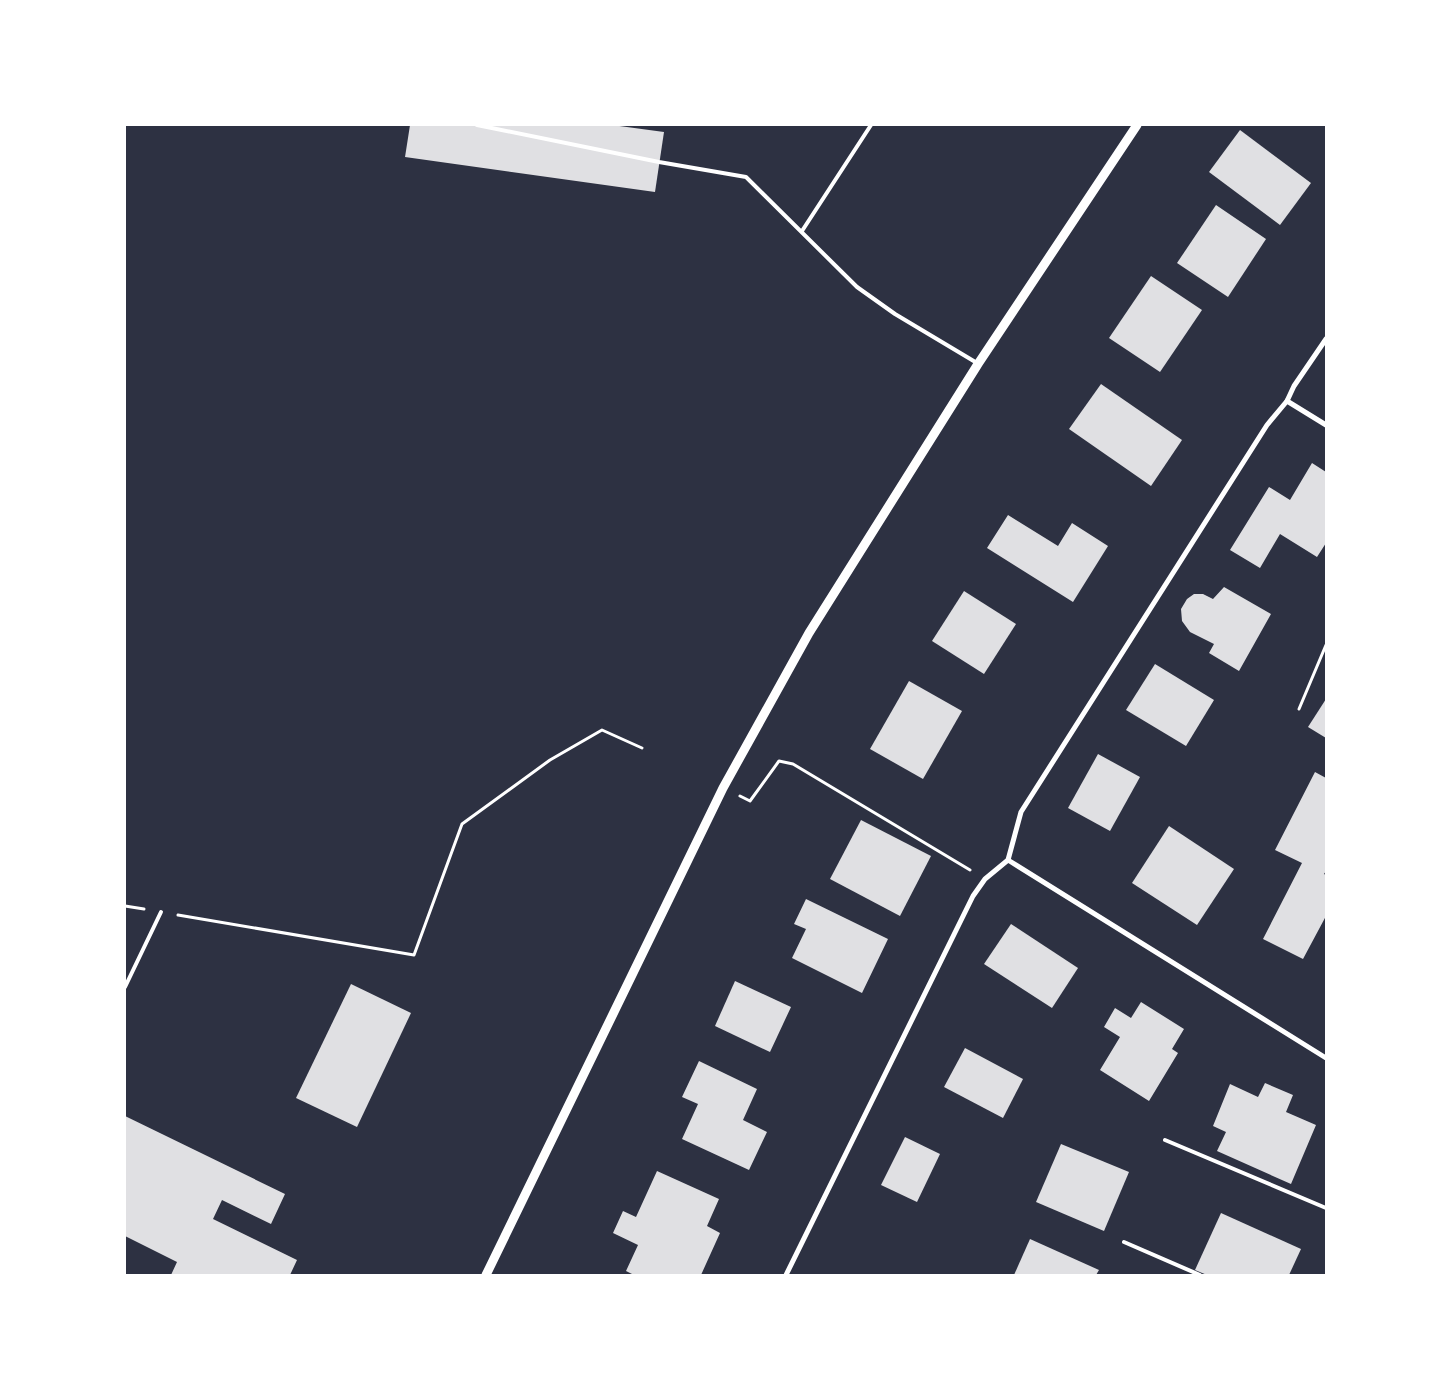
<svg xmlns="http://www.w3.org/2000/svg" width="1451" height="1400" font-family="'Space Grotesk',sans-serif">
<rect width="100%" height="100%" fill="#2d3142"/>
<g fill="#e0e0e3">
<polygon points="410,125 612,125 664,132 655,192 405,157"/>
<polygon points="1240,130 1311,183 1280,225 1209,172"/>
<polygon points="1216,205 1266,239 1228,297 1177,263"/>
<polygon points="1151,276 1202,310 1160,372 1109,338"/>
<polygon points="1101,384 1182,440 1151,486 1069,429"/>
<polygon points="1312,463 1326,472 1326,543 1317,557 1280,534 1260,568 1230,550 1269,487 1290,500"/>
<polygon points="1008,515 1058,546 1072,523 1108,546 1073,602 987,548"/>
<polygon points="1224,587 1271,614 1239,671 1209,653 1214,644 1190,632 1182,621 1181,609 1187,599 1194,594 1203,594 1213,599"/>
<polygon points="964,591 1016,624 984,674 932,641"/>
<polygon points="1155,664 1214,700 1186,746 1126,710"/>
<polygon points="909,681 962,711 923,779 870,749"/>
<polygon points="1326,699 1326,738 1308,727"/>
<polygon points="1098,754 1140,777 1110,831 1068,808"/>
<polygon points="1315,772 1326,778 1326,871 1324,874 1326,875 1326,916 1303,959 1263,939 1302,863 1275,850"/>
<polygon points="861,820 931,856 900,916 830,879"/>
<polygon points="1169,826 1234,869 1197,925 1132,883"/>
<polygon points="806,899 888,939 862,993 792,958 806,929 794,924"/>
<polygon points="1011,924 1078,968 1052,1008 984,964"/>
<polygon points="735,981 791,1007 770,1052 715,1026"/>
<polygon points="351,984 411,1013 357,1127 296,1098"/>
<polygon points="1141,1002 1184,1029 1172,1049 1178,1053 1149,1101 1100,1070 1120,1037 1104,1027 1115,1008 1131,1018"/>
<polygon points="965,1048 1023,1079 1003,1118 944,1087"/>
<polygon points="699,1061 757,1089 743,1120 767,1132 749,1170 682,1139 698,1104 682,1097"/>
<polygon points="1265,1083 1293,1095 1286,1112 1316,1125 1291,1184 1217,1151 1226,1132 1213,1126 1230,1084 1258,1097"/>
<polygon points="125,1116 285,1194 271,1224 222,1200 213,1219 297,1260 290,1275 171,1275 177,1262 125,1236"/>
<polygon points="905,1137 940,1154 917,1202 881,1185"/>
<polygon points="1061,1144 1129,1172 1104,1231 1036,1202"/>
<polygon points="657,1171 719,1199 707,1226 720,1233 701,1275 634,1275 626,1271 638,1245 613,1233 623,1211 636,1217"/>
<polygon points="1221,1213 1301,1249 1289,1275 1207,1275 1195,1270"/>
<polygon points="1030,1239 1099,1270 1096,1275 1014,1275"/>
</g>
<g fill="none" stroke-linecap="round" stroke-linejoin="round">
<g stroke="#fff" stroke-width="3">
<polyline points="1299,709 1326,645"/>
<polyline points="740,796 750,801 779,761 793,764 970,870"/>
<polyline points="125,906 144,909"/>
<polyline points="178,915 414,955 462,824 550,760 602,730 642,748"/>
</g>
<g stroke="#fff" stroke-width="4">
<polyline points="477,125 659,162 746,177 857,287 895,314 977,363"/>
<polyline points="802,231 871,125"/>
<polyline points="125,987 161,912"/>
<polyline points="1165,1140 1326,1208"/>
<polyline points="1124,1242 1200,1275"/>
</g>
<g stroke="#fff" stroke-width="5">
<polyline points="1287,401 1326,425"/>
<polyline points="1008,860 1326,1058"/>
<polyline points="786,1275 973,896 985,879 1008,860 1021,812 1267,425 1287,401 1294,386 1326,339"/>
</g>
<polyline stroke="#fff" stroke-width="9" points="486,1275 723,788 809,633 978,364 1137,125"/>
</g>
<rect width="1451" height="1400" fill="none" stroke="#ffffff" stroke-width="252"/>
</svg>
